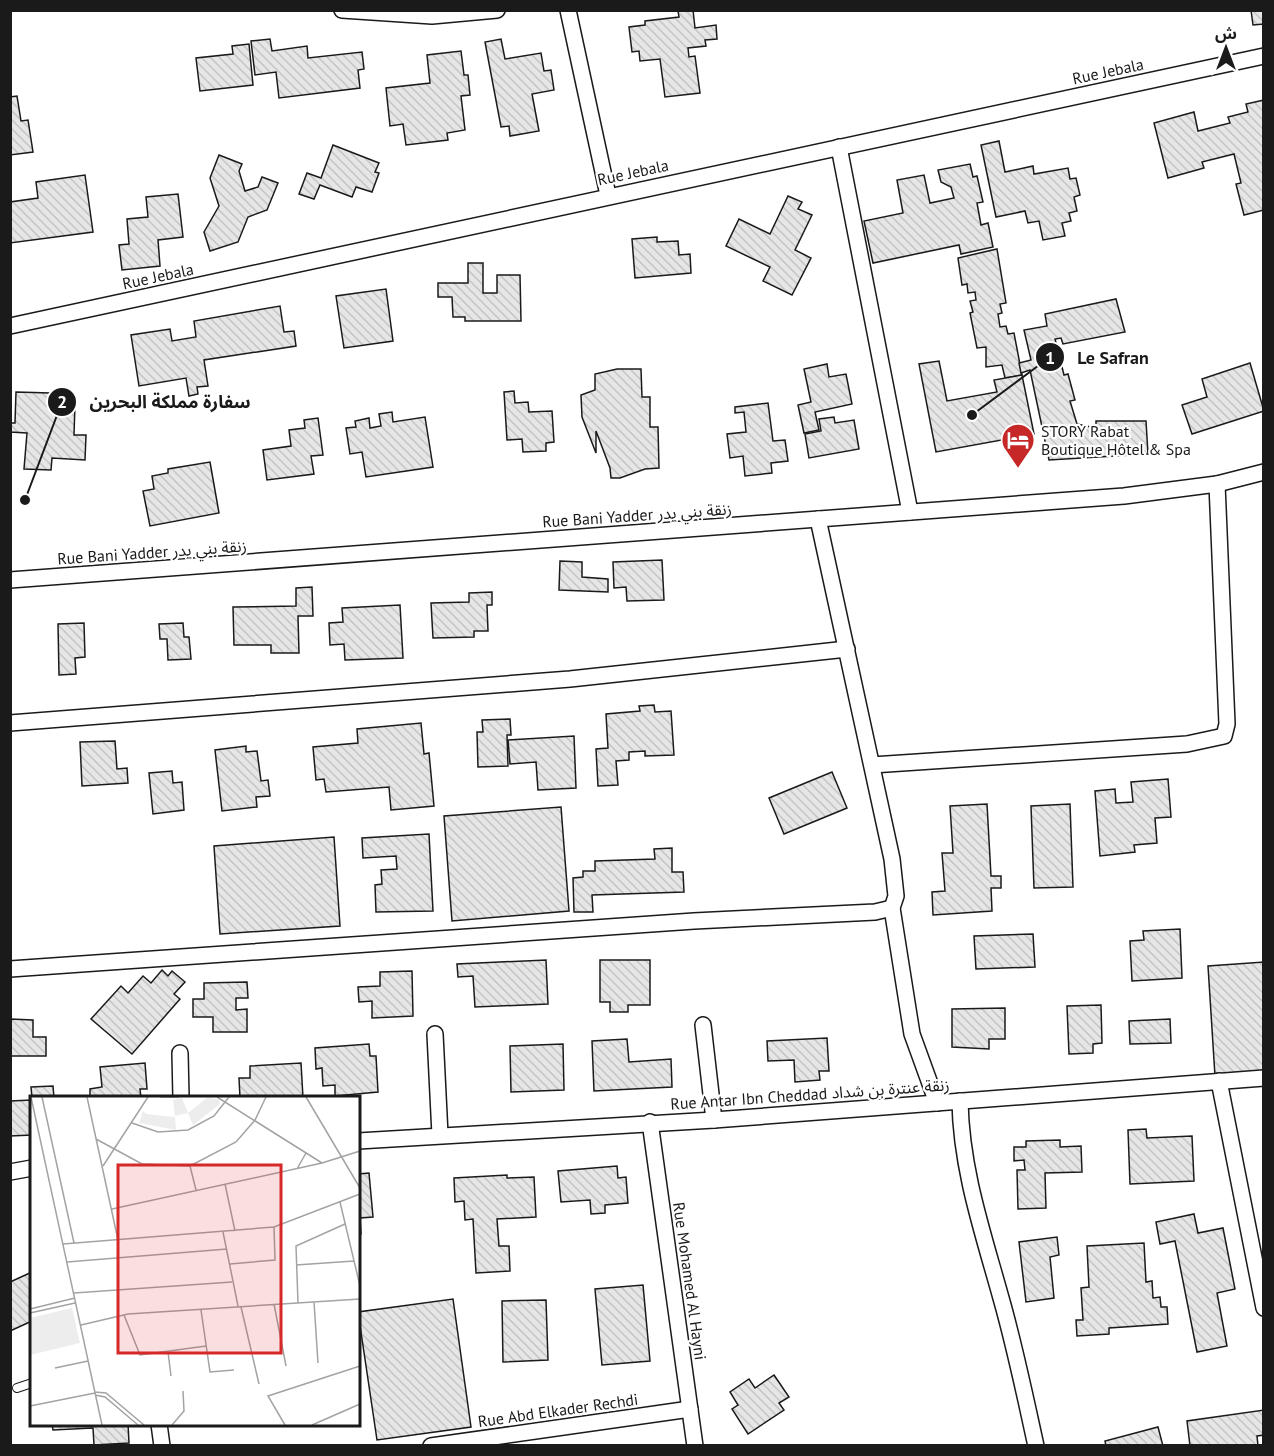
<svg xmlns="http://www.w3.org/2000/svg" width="1274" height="1456" font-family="'PT Sans','Noto Sans Arabic',sans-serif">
<defs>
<pattern id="building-back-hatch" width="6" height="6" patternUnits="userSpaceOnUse" patternTransform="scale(1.5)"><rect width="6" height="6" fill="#e6e6e6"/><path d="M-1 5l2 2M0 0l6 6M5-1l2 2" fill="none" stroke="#c5c5c5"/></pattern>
</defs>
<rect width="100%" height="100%" fill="#fff"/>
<g fill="url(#building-back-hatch)" stroke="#1a1a1a" stroke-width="1.5">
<polygon points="693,10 695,28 716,25 717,39 705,40 706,46 688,48 689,57 695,56 700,93 665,97 660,59 640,61 639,51 632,52 629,27 645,25 645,21 679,17 678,11"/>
<polygon points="1251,10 1264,10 1264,24 1253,25"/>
<polygon points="270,39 272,51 307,46 308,58 362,52 364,69 358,70 360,88 279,98 276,72 255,75 251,41"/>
<polygon points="501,39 505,59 541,53 544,71 551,70 554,90 532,94 539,131 510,136 509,126 501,127 485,42"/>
<polygon points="249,44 253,85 200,91 196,58 233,54 232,46"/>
<polygon points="461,51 464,75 468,75 470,95 461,96 465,130 447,133 448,140 406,145 403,124 390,126 386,88 430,83 427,55"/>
<polygon points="17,96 21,121 28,120 33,152 10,155 10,97"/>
<polygon points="1264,100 1264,210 1244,215 1236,184 1241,183 1234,154 1202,162 1204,168 1168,178 1154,123 1194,112 1198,131 1230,123 1228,117 1248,112 1246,104"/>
<polygon points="999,141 1005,172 1033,166 1034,174 1068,168 1070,179 1076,178 1080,195 1074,197 1077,211 1069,213 1071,221 1062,223 1065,236 1043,240 1039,221 1028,223 1025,211 996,217 981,145"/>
<polygon points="333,145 379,163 375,172 379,173 372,192 356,187 352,197 320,185 314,199 299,194 307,173 321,178"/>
<polygon points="219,155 242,164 239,171 245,191 258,187 262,177 278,183 267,210 248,217 238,242 210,251 204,232 219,206 210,178"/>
<polygon points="970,164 973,177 977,176 983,202 977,203 981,225 988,223 993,247 961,254 959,245 873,263 864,221 903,213 897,180 924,175 930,203 954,198 951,187 941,182 938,170"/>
<polygon points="85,175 93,232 10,243 10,202 38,198 36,182"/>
<polygon points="178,194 183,237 158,240 160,266 122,270 119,245 129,244 127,219 148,217 146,197"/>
<polygon points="788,196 802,202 798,209 812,215 795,250 811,258 792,295 763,281 770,267 726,246 739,219 770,234"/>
<polygon points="657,237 657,242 678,241 679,255 690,254 691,273 635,278 632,239"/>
<polygon points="997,249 1006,303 1000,304 1002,313 998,314 1000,327 1006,326 1008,334 1014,333 1022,375 1005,378 1002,365 986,367 986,347 977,348 970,313 973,312 970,301 976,300 975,292 968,293 967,284 962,285 958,258"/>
<polygon points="468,263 483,263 483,293 497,293 497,275 520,275 521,321 465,321 465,317 453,317 452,297 438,297 438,283 468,283"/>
<polygon points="386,289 393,341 344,348 336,296"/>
<polygon points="1116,299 1125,332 1063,344 1061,338 1055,339 1064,375 1068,374 1075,400 1070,401 1077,424 1096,428 1096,421 1146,421 1148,454 1049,460 1030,370 1021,373 1019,363 1031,360 1024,330 1047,326 1045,314"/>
<polygon points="280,306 284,332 294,331 296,346 204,360 208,386 197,387 198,394 189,396 186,378 139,386 131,335 170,329 172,341 196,337 194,321"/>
<polygon points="939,361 947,401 997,392 994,380 1022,375 1034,434 936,452 919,364"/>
<polygon points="1250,363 1264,411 1192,434 1182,405 1207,397 1202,379"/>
<polygon points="827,364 829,377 846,374 852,404 815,412 819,430 804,433 798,405 811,402 804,369"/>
<polygon points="617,369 641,369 642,397 650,397 650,427 658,427 659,468 645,469 620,478 611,478 610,468 596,431 596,453 582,417 581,395 595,390 595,374"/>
<polygon points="514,391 515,403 528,402 529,412 552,411 554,442 546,443 546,451 523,452 522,439 507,440 504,392"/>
<polygon points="16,392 50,393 49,397 62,397 61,403 75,404 74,435 86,435 85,460 52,458 51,470 24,469 27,433 10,432 10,423 15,423"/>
<polygon points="768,403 773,441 785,440 788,461 771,463 772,473 745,476 743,456 730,458 727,434 746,432 744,412 735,413 735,407"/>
<polygon points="392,412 393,422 425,417 433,467 366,477 362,452 350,454 346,428 356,427 355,421 369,418 370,428 381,426 379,414"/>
<polygon points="834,417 835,423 854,420 859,449 809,458 805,434 821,431 819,419"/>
<polygon points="318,418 323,455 311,456 314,474 267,480 263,450 291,446 289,430 305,428 304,420"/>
<polygon points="210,462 219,513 150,526 143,491 154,489 152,476 168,473 168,469"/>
<polygon points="662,560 664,600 627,601 626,587 614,588 613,562"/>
<polygon points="560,561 582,562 582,577 608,579 608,592 559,590"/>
<polygon points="312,587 313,616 298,616 299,653 271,653 271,645 234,645 233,607 296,606 296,588"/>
<polygon points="492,592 492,605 487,605 488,631 474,631 474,637 433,638 431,603 469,602 469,593"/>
<polygon points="400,605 403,658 345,660 344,644 330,645 329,623 343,622 342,608"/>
<polygon points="84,623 85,657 75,658 76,674 59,675 58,624"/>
<polygon points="183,623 184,637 189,637 191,659 168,660 167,639 160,639 159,624"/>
<polygon points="654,705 655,712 671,711 674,755 645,756 645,751 629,752 629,760 616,761 618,785 598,786 596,749 608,748 606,714 640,711 639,706"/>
<polygon points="510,719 511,735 507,735 508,766 478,767 477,732 483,732 482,720"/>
<polygon points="421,723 424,754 429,753 434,806 391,810 389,787 326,792 324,779 316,780 313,747 358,743 357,729"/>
<polygon points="574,736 576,788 538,790 536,762 510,764 508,740"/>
<polygon points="115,741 117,769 127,768 128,783 82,786 80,742"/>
<polygon points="246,746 246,752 257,751 261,781 268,780 270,796 256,797 257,807 222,811 215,750"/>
<polygon points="172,771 173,783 182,782 184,810 153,814 149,773"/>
<polygon points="832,772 847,808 784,834 769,798"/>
<polygon points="1168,779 1171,817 1155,818 1157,843 1134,845 1135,852 1100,856 1095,791 1115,789 1116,803 1133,802 1131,782"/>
<polygon points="987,804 991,876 1001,876 1001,888 991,888 992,911 933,915 932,892 945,891 942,853 953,853 950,806"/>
<polygon points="1070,804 1073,887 1034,888 1031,806"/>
<polygon points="561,807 569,911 452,921 444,816"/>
<polygon points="429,834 433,911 376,912 375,885 382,884 381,870 397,869 396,856 363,858 362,838"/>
<polygon points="334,837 340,926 220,934 214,846"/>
<polygon points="672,848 672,872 683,872 684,892 592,895 593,912 574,912 573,878 583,877 583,871 595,871 595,861 655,859 654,849"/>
<polygon points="1180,929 1182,978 1132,981 1130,941 1144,940 1143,931"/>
<polygon points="1033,934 1035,967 976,969 974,936"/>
<polygon points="546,960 548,1004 475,1007 473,976 458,977 457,964"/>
<polygon points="600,960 650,960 650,1005 628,1005 628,1012 610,1012 610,1002 600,1002"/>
<polygon points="1264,962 1264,1073 1215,1076 1208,966"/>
<polygon points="162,970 168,976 172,971 185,982 174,994 180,999 132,1054 91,1019 121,986 128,993 143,976 151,983"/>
<polygon points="412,971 413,1016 372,1018 372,1001 359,1002 358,987 380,986 380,972"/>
<polygon points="247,982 248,998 236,998 236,1010 247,1009 247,1032 213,1032 213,1017 193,1017 193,999 204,999 204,983"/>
<polygon points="1101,1005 1102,1043 1093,1044 1093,1053 1069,1054 1067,1006"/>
<polygon points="1005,1008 1005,1039 989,1039 989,1049 952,1047 952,1009"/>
<polygon points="10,1019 33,1020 33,1037 46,1037 46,1056 10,1056"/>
<polygon points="1170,1019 1171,1043 1130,1044 1129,1021"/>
<polygon points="827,1038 829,1071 819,1071 820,1080 795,1082 794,1060 768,1061 767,1041"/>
<polygon points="627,1039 629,1062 671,1059 672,1087 594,1091 592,1041"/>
<polygon points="369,1044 370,1056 376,1056 378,1092 335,1096 335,1085 323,1086 322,1068 316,1069 315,1048"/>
<polygon points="563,1044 564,1090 511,1092 510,1046"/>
<polygon points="145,1063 147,1089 140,1089 141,1098 90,1098 90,1089 102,1087 100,1067"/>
<polygon points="301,1063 303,1098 240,1098 239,1078 250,1078 250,1066"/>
<polygon points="53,1086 54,1098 32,1098 31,1087"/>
<polygon points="32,1100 32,1135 10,1136 10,1101"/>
<polygon points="1146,1129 1147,1138 1192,1136 1194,1181 1130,1184 1128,1130"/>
<polygon points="1060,1140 1060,1147 1081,1146 1082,1172 1045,1173 1046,1208 1018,1209 1017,1170 1025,1170 1024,1160 1014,1161 1014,1147 1026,1147 1026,1141"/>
<polygon points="617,1166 618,1178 626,1177 628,1203 605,1205 605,1213 591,1214 590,1200 561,1202 558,1171"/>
<polygon points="369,1173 373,1217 360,1218 361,1234 358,1234 358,1174"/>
<polygon points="507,1175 507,1178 534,1177 536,1217 497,1219 499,1246 509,1246 510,1271 476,1273 473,1219 465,1220 464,1201 455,1202 454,1178"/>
<polygon points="1194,1214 1198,1233 1223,1228 1235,1289 1217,1293 1227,1346 1197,1352 1175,1241 1160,1244 1156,1222"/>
<polygon points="1057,1237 1059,1255 1050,1257 1054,1298 1026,1302 1019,1242"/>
<polygon points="1144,1243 1146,1282 1152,1281 1153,1298 1160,1297 1161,1307 1167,1307 1168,1324 1109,1328 1109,1334 1077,1336 1076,1320 1083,1320 1081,1288 1089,1287 1087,1246"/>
<polygon points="32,1272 32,1321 10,1331 10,1282"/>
<polygon points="643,1285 650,1361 602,1365 595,1289"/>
<polygon points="453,1299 471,1427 377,1440 358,1312"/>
<polygon points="546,1300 548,1360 503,1362 502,1301"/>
<polygon points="774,1375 789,1397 779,1403 784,1410 748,1434 732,1409 738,1405 730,1392 749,1379 755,1388"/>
<polygon points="1264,1410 1264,1435 1257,1436 1258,1446 1190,1446 1187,1421"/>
<polygon points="52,1424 128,1424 129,1443 94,1445 93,1428 53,1430"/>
<polygon points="1158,1427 1163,1446 1106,1446 1105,1441"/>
</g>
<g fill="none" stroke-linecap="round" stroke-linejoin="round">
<g stroke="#1a1a1a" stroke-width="10">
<polyline id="lane" points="17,1388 32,1383"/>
</g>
<g stroke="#1a1a1a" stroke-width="18">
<g id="street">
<polyline points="342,10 432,16 497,10"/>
<polyline points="568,10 608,195"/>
<polyline points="839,147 910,512"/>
<polyline points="10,326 1264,56"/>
<polyline points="818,519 892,859 896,896 892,908 912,1034 937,1103"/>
<polyline points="10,580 1124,496 1217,484 1264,472"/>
<polyline points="10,723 570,679 847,649"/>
<polyline points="872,765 1187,744 1224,736 1227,724 1217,484"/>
<polyline points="10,969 694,921 875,912 892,908"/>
<polyline points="703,1025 714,1120"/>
<polyline points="435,1034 440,1135"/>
<polyline points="180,1053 181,1098"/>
<polyline points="1219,1081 1264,1308"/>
<path d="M960,1101C961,1169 983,1233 1001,1298C1015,1347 1025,1396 1036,1446"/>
<polyline points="650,1122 695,1446"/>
<polyline points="358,1141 714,1120 1264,1078"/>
<polyline points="10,1172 32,1168"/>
<polyline points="159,1424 162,1446"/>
<polyline points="431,1446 690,1409"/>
</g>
</g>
<use href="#lane" stroke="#fff" stroke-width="8"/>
<use href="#street" stroke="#fff" stroke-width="15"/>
</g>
<defs>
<g id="hotel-pin" transform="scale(1.725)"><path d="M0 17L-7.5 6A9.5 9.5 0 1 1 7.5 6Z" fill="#c62828" stroke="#fff"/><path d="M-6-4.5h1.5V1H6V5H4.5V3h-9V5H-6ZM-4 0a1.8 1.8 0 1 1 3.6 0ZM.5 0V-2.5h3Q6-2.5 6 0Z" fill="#fff"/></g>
</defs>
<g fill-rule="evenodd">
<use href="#hotel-pin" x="1018" y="440"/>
</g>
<g text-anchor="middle" stroke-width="4.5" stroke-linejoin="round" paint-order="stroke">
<g font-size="16" fill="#1a1a1a" stroke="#fff">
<text transform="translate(1108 71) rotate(-12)" y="6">Rue Jebala</text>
<text transform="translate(633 172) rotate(-12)" y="6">Rue Jebala</text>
<text transform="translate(158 276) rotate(-12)" y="6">Rue Jebala</text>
<text transform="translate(637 515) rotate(-4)" y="6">Rue Bani Yadder زنقة بني يدر</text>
<text transform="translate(152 552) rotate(-4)" y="6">Rue Bani Yadder زنقة بني يدر</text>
<text transform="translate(810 1094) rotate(-4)" y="6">Rue Antar Ibn Cheddad زنقة عنترة بن شداد</text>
<text transform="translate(690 1281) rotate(82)" y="6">Rue Mohamed Al Hayni</text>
<text transform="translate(558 1410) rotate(-8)" y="6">Rue Abd Elkader Rechdi</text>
</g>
<g font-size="16" fill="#1a1a1a" stroke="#fff" text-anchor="start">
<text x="1041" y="437">STORY Rabat<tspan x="1041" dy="18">Boutique Hôtel &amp; Spa</tspan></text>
</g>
</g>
<g transform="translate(30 1096)">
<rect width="330" height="330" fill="#fff"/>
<path d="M42,212L50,247L0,259V222Z" fill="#ededed"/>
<path d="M178,1L189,4L190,8L163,29L158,17L145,20L146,34L109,27L113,15L116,18L145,21L143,4L152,2L158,17Z" fill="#ededed"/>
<path fill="none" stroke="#a3a3a3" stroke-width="1.5" d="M1,1L72,329M12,1L44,147M57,1L88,144M130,1H149M187,1L292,67M276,1L330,92M102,27L128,36L158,34L184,20L199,1M66,43L112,68L160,70L206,46L225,24L236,1M73,70L118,1M160,70L166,94M267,73L276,57M195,88L205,135M310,106L330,190M82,113L292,67L330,55M193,136L208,210M33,148L244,131L330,98M37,166L197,153M200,168L245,164L244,131M266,169L324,165M44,197L202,186M284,206L288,267M268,207L266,150L315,128M244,208L256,270M211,211L229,288M0,213L45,202M171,214L180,276L204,274M0,217L45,207M94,219L110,259L176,250M51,229L98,218L330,203M138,256L141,280M25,272L58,265M65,296L76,297L114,329M65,299L75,301L108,329M0,310L65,297M142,329L154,315L153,295M255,329L238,300L330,270M282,329L330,308"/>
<path fill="#d62828" fill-opacity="0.15" stroke="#d62828" stroke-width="3" d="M88,69H251V257H88Z"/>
<rect width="330" height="330" fill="none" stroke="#1a1a1a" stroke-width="3"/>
</g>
<path fill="none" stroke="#1a1a1a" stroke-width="2" d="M972 415L1050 357M25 500L62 402"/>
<g fill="#1a1a1a" stroke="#fff" stroke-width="2">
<circle cx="972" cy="415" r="6"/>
<circle cx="25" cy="500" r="6"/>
<circle cx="1050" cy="357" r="15"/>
<circle cx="62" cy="402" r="15"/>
</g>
<g font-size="18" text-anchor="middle" font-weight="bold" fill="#fff">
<text x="1050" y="364">1</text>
<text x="62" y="408">2</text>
</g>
<g font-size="18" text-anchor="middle" font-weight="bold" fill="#1a1a1a" stroke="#fff" stroke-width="4.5" stroke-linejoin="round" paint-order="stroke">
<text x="1113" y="364">Le Safran</text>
<text x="170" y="408">سفارة مملكة البحرين</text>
</g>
<rect width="1274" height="1456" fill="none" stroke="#1a1a1a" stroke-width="24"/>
<g transform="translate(1226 48)" stroke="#ffffff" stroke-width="4.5" paint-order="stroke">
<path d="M0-4.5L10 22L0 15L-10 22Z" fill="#1a1a1a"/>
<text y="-9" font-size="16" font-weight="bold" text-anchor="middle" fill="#1a1a1a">ش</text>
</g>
</svg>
